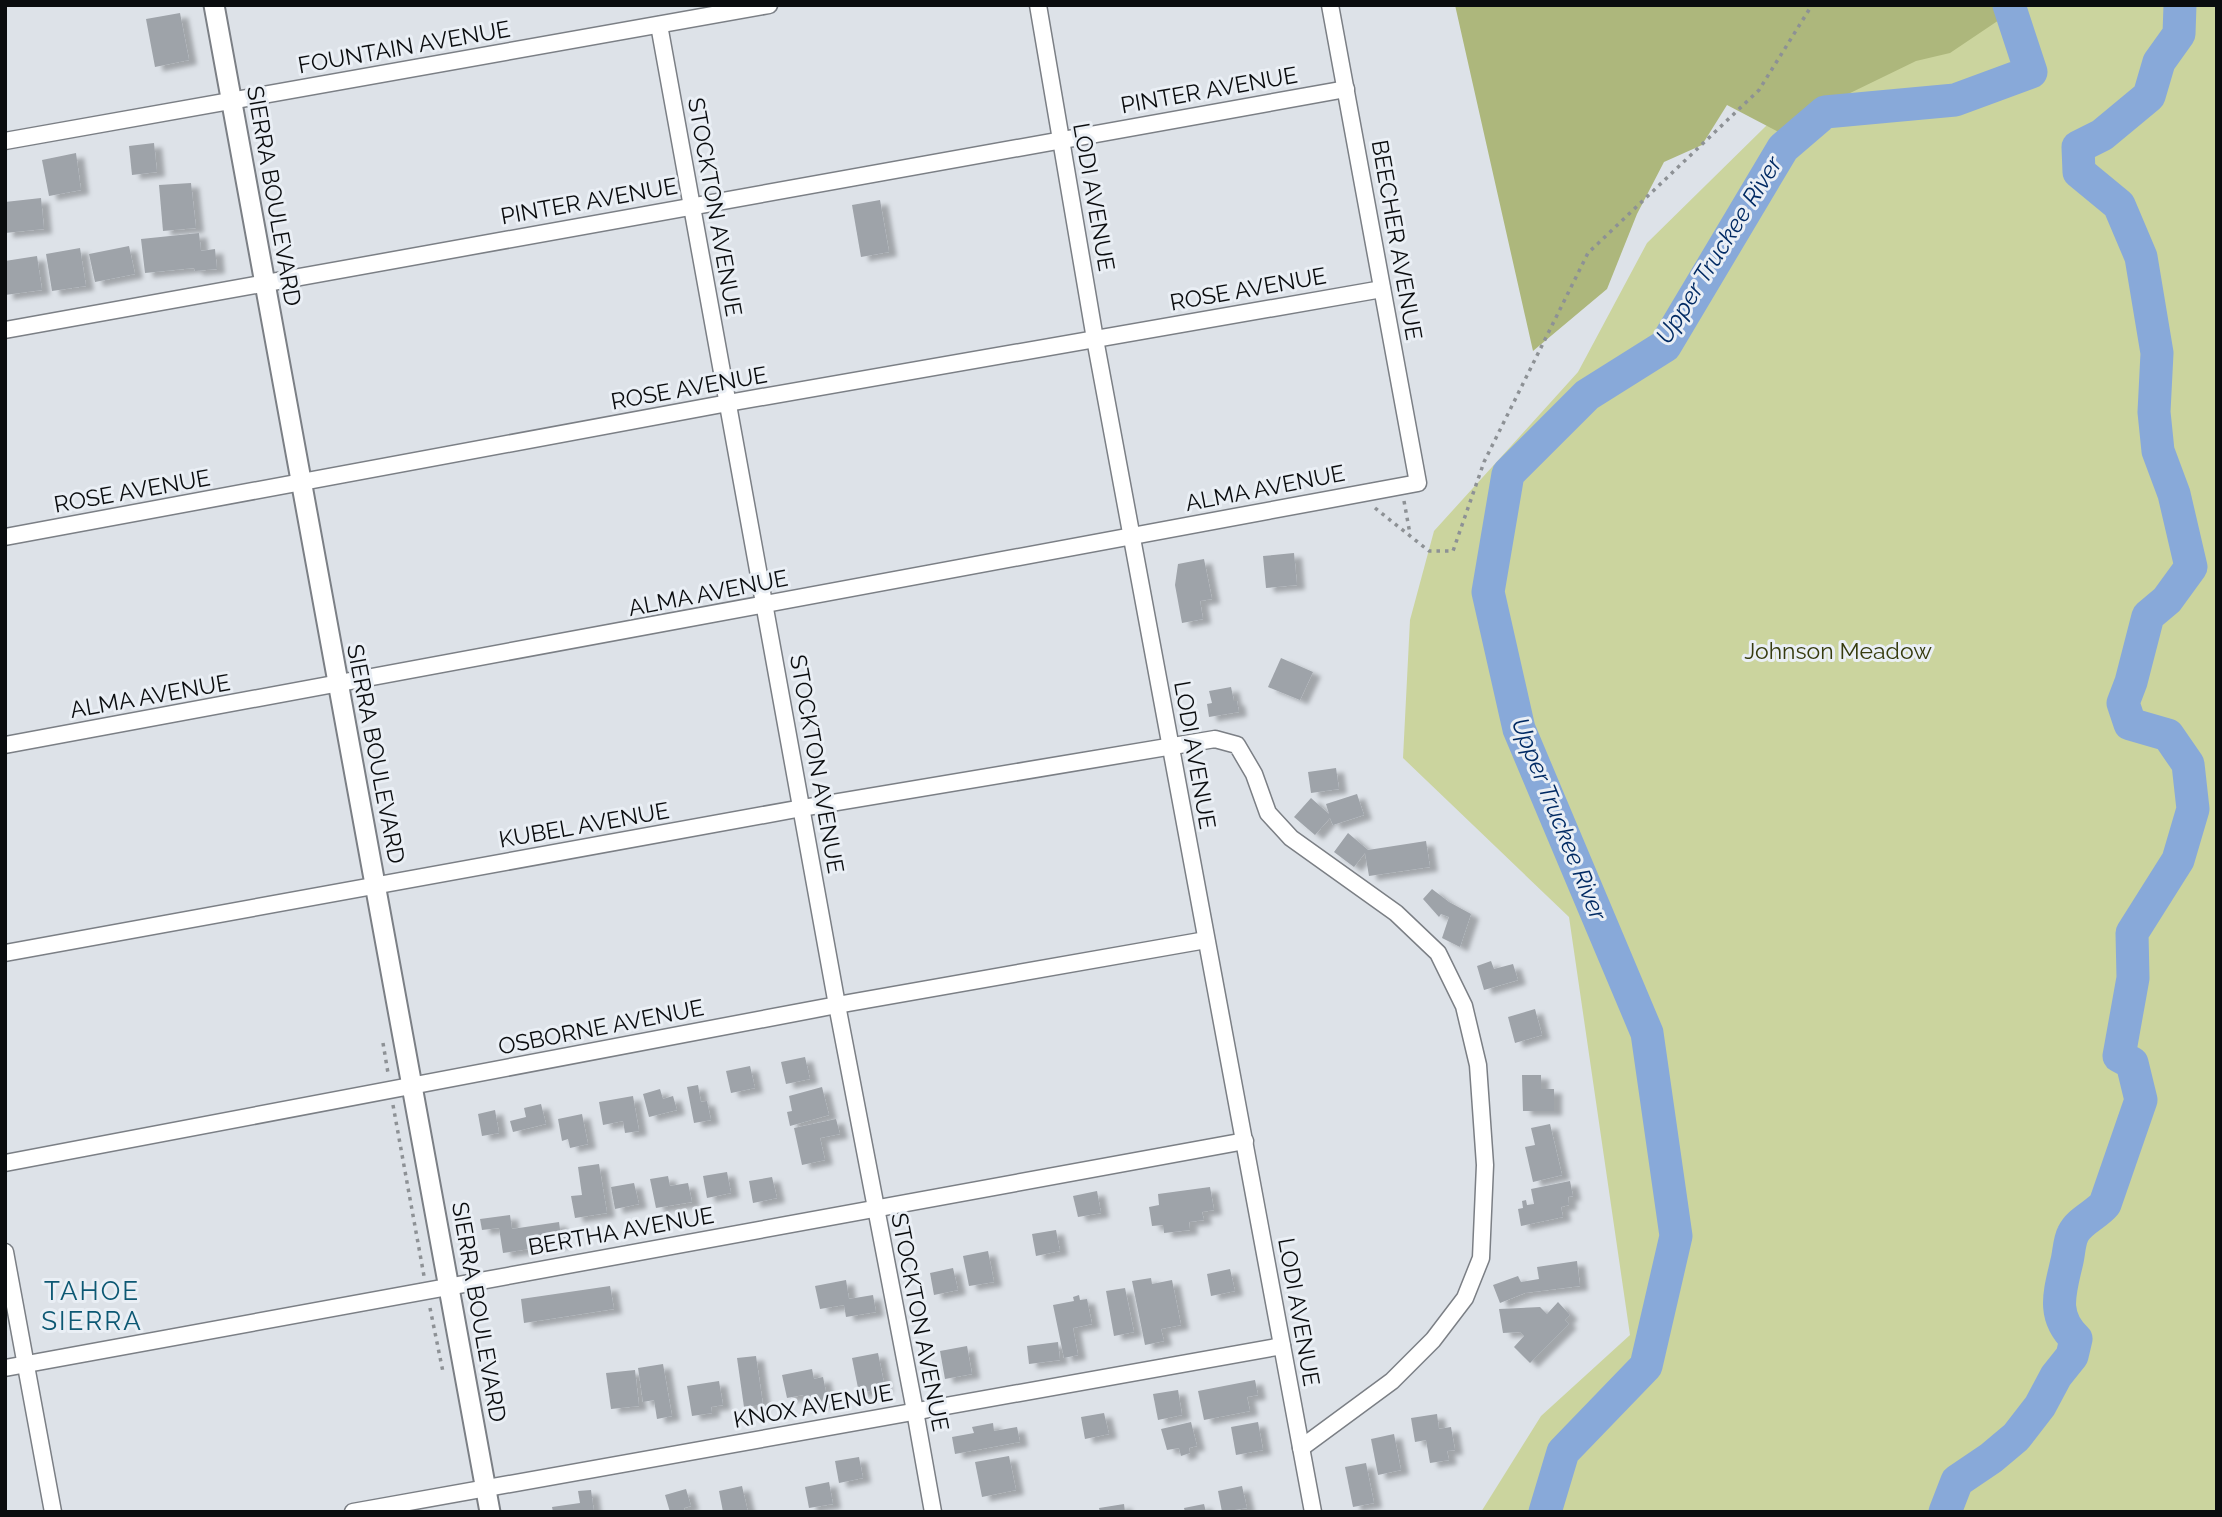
<svg xmlns="http://www.w3.org/2000/svg" width="2222" height="1517" font-family="Raleway,sans-serif">
<defs>
<filter id="shadow"><feDropShadow dx="8" dy="4.5" stdDeviation="2" flood-color="#0004"/></filter>
</defs>
<rect width="100%" height="100%" fill="#dde2e8"/>
<polygon fill="#cbd49e" points="1889,5 2217,5 2217,1512 1481,1512 1541,1416 1630,1335 1569,917 1403,758 1410,620 1434,531 1578,372 1647,243"/>
<polygon fill="#adb77c" points="1455,5 2005,5 2002,18 1950,53 1916,61 1844,96 1792,139 1727,105 1702,145 1664,162 1637,214 1607,289 1533,351"/>
<g fill="none" stroke-linecap="round" stroke-linejoin="round">
<g stroke="#88a9d9" stroke-width="33">
<polyline points="1545,1512 1563,1452 1646,1366 1676,1236 1647,1033 1519,729 1488,592 1508,474 1587,395 1665,346 1783,148 1825,112 1955,100 2031,72 2009,5"/>
<path d="M1945,1512L1957,1481L1991,1458L2016,1437L2040,1406L2056,1376L2072,1356L2076,1339C2051,1315 2060,1292 2067,1261C2069,1253 2069,1242 2073,1234C2079,1221 2096,1215 2105,1204L2141,1100L2132,1063L2119,1056L2133,978L2132,933L2178,860L2193,809L2188,764L2168,735L2130,724L2123,703L2131,682L2148,616L2167,600L2191,567L2174,494L2158,451L2154,412L2157,353L2141,257L2119,205L2079,172L2078,147L2102,135L2149,96L2159,62L2179,34L2180,5"/>
</g>
</g>
<g fill="#9ea3a9" filter="url(#shadow)">
<polygon points="180,13 189,60 155,67 146,19"/>
<polygon points="154,143 157,172 132,175 129,146"/>
<polygon points="76,153 81,190 49,196 42,160"/>
<polygon points="191,183 196,228 163,231 159,185"/>
<polygon points="41,198 44,229 5,233 5,202"/>
<polygon points="880,200 889,252 861,257 852,205"/>
<polygon points="199,233 201,251 215,249 217,269 195,271 194,268 145,273 141,239"/>
<polygon points="129,246 135,274 95,282 89,254"/>
<polygon points="80,248 86,286 52,291 46,254"/>
<polygon points="37,256 42,290 5,295 5,261"/>
<polygon points="1294,553 1297,585 1266,588 1263,556"/>
<polygon points="1204,559 1212,599 1200,601 1203,619 1182,623 1175,585 1178,564"/>
<polygon points="1281,658 1313,672 1300,700 1268,687"/>
<polygon points="1231,687 1234,701 1237,701 1239,712 1209,717 1207,704 1212,703 1209,691"/>
<polygon points="1336,768 1339,789 1311,793 1308,772"/>
<polygon points="1357,794 1364,815 1333,825 1330,818 1315,835 1294,817 1311,798 1329,814 1326,804"/>
<polygon points="1348,833 1368,850 1426,841 1430,867 1369,876 1365,853 1354,867 1334,852"/>
<polygon points="1432,889 1449,902 1471,914 1460,947 1442,938 1449,917 1441,914 1439,917 1423,899"/>
<polygon points="1491,961 1494,969 1513,964 1518,980 1484,990 1477,966"/>
<polygon points="1535,1009 1542,1035 1515,1043 1508,1017"/>
<polygon points="805,1057 810,1079 786,1084 781,1062"/>
<polygon points="750,1066 755,1088 731,1093 726,1071"/>
<polygon points="1522,1075 1541,1075 1541,1089 1554,1089 1554,1111 1523,1111"/>
<polygon points="698,1085 701,1102 707,1101 711,1120 694,1123 687,1087"/>
<polygon points="822,1087 829,1115 790,1126 787,1112 792,1111 789,1096"/>
<polygon points="660,1089 663,1099 673,1096 677,1110 649,1117 643,1094"/>
<polygon points="633,1096 639,1131 625,1133 623,1121 603,1125 599,1102"/>
<polygon points="541,1104 546,1124 513,1132 510,1121 526,1117 524,1108"/>
<polygon points="495,1110 499,1133 482,1136 478,1114"/>
<polygon points="582,1114 588,1144 570,1148 568,1139 562,1141 558,1119"/>
<polygon points="836,1119 840,1134 820,1138 825,1160 802,1165 794,1128"/>
<polygon points="1550,1124 1562,1175 1533,1182 1525,1147 1535,1145 1531,1128"/>
<polygon points="599,1164 607,1213 575,1218 571,1196 582,1195 578,1167"/>
<polygon points="727,1172 731,1193 707,1198 703,1176"/>
<polygon points="668,1176 670,1186 688,1183 692,1202 656,1208 650,1179"/>
<polygon points="772,1177 777,1198 753,1203 749,1181"/>
<polygon points="1570,1181 1573,1196 1568,1197 1569,1205 1561,1207 1563,1217 1521,1226 1518,1209 1523,1208 1522,1201 1526,1200 1527,1205 1534,1204 1531,1189"/>
<polygon points="634,1183 639,1204 615,1209 611,1187"/>
<polygon points="1210,1187 1214,1210 1202,1212 1204,1220 1189,1222 1190,1230 1164,1233 1163,1225 1152,1226 1149,1207 1159,1205 1158,1194"/>
<polygon points="1097,1191 1101,1213 1078,1217 1073,1196"/>
<polygon points="510,1215 512,1229 559,1222 562,1244 503,1253 499,1228 482,1230 480,1219"/>
<polygon points="1056,1230 1060,1251 1036,1256 1032,1234"/>
<polygon points="988,1251 994,1282 969,1286 963,1256"/>
<polygon points="1577,1261 1580,1286 1525,1293 1500,1303 1493,1285 1518,1276 1521,1282 1539,1279 1537,1267"/>
<polygon points="953,1268 958,1290 934,1295 930,1273"/>
<polygon points="1230,1269 1235,1291 1211,1296 1207,1274"/>
<polygon points="1151,1278 1152,1284 1172,1280 1181,1325 1161,1329 1164,1341 1145,1345 1132,1281"/>
<polygon points="846,1280 849,1299 873,1295 876,1312 846,1317 844,1305 820,1309 815,1286"/>
<polygon points="610,1286 614,1309 524,1323 521,1299"/>
<polygon points="1125,1288 1134,1332 1114,1336 1106,1291"/>
<polygon points="1079,1295 1080,1300 1087,1299 1092,1324 1073,1328 1078,1355 1064,1358 1053,1305 1074,1301 1073,1297"/>
<polygon points="1558,1302 1570,1315 1565,1320 1569,1324 1530,1363 1514,1347 1524,1336 1520,1332 1503,1333 1499,1309 1540,1307 1547,1314"/>
<polygon points="1058,1342 1060,1360 1029,1364 1027,1346"/>
<polygon points="967,1346 972,1374 945,1379 940,1351"/>
<polygon points="878,1353 885,1388 859,1393 852,1358"/>
<polygon points="756,1356 763,1405 744,1407 737,1358"/>
<polygon points="663,1364 672,1416 657,1419 654,1400 643,1402 638,1368"/>
<polygon points="812,1369 814,1379 823,1377 828,1402 806,1407 803,1395 787,1398 782,1375"/>
<polygon points="635,1370 639,1406 611,1409 606,1373"/>
<polygon points="1255,1380 1258,1395 1247,1397 1250,1411 1204,1420 1198,1391"/>
<polygon points="719,1381 723,1405 711,1407 712,1413 692,1416 687,1386"/>
<polygon points="1178,1390 1182,1415 1158,1420 1153,1394"/>
<polygon points="1104,1413 1109,1434 1085,1439 1081,1417"/>
<polygon points="1437,1414 1439,1429 1451,1427 1455,1450 1447,1451 1449,1460 1430,1463 1426,1440 1415,1442 1411,1418"/>
<polygon points="1191,1422 1197,1446 1189,1448 1190,1453 1181,1456 1179,1448 1167,1450 1161,1429"/>
<polygon points="1258,1422 1263,1450 1236,1455 1231,1427"/>
<polygon points="993,1423 994,1431 1017,1427 1020,1442 955,1454 952,1437 974,1433 972,1427"/>
<polygon points="1394,1434 1401,1470 1378,1475 1371,1439"/>
<polygon points="1009,1456 1016,1490 982,1497 975,1462"/>
<polygon points="859,1457 863,1478 839,1483 835,1461"/>
<polygon points="1366,1463 1374,1503 1353,1507 1345,1467"/>
<polygon points="829,1482 833,1504 809,1508 805,1487"/>
<polygon points="742,1486 748,1512 723,1512 719,1491"/>
<polygon points="1242,1486 1247,1508 1222,1512 1218,1491"/>
<polygon points="686,1489 691,1506 684,1508 685,1512 670,1512 665,1495"/>
<polygon points="591,1490 594,1512 553,1512 552,1507 580,1503 578,1491"/>
<polygon points="1124,1504 1125,1512 1100,1512 1099,1508"/>
<polygon points="1204,1504 1206,1512 1185,1512 1184,1508"/>
</g>
<g fill="none" stroke-linecap="round" stroke-linejoin="round">
<g stroke="#7b7f85" stroke-width="19">
<g id="minor">
<polyline points="1038,5 1095,339 1313,1512"/>
<polyline points="659,25 837,1005 915,1411 933,1512"/>
<polyline points="5,141 769,5"/>
<polyline points="5,330 1346,89"/>
<polyline points="5,537 728,403 1382,289"/>
<polyline points="5,745 1418,483 1330,5"/>
<polyline points="5,953 802,808 1215,739 1237,745 1254,774 1268,813 1291,838 1396,913 1438,953 1464,1006 1478,1065 1485,1165 1481,1258 1465,1298 1433,1340 1392,1381 1301,1448"/>
<polyline points="5,1163 837,1005 1206,940"/>
<polyline points="5,1252 53,1512"/>
<polyline points="5,1368 1245,1141"/>
<polyline points="353,1512 1282,1346"/>
</g>
</g>
<g stroke="#7b7f85" stroke-width="23">
<polyline id="tertiary" points="214,5 490,1512"/>
</g>
<g stroke="#8d9195" stroke-width="3.5" stroke-dasharray="3.5 5" stroke-linecap="butt">
<polyline points="1404,501 1410,534"/>
<polyline points="1375,508 1429,551 1453,551 1484,462 1588,253 1759,90 1812,5"/>
<polyline points="383,1043 388,1073"/>
<polyline points="393,1105 424,1276"/>
<polyline points="430,1308 443,1372"/>
</g>
<use href="#minor" stroke="#fff" stroke-width="16"/>
<use href="#tertiary" stroke="#fff" stroke-width="19"/>
</g>
<g text-anchor="middle" stroke-width="6" stroke-linejoin="round" paint-order="stroke">
<g font-size="23" fill="#0a0c0e" stroke="#eaeff5">
<text transform="translate(404 47) rotate(-10)" y="8">FOUNTAIN AVENUE</text>
<text transform="translate(1209 90) rotate(-10)" y="8">PINTER AVENUE</text>
<text transform="translate(274 196) rotate(80)" y="8">SIERRA BOULEVARD</text>
<text transform="translate(1094 197) rotate(80)" y="8">LODI AVENUE</text>
<text transform="translate(589 201) rotate(-10)" y="8">PINTER AVENUE</text>
<text transform="translate(715 207) rotate(80)" y="8">STOCKTON AVENUE</text>
<text transform="translate(1397 240) rotate(80)" y="8">BEECHER AVENUE</text>
<text transform="translate(1248 289) rotate(-10)" y="8">ROSE AVENUE</text>
<text transform="translate(689 388) rotate(-10)" y="8">ROSE AVENUE</text>
<text transform="translate(1265 488) rotate(-11)" y="8">ALMA AVENUE</text>
<text transform="translate(132 491) rotate(-10)" y="8">ROSE AVENUE</text>
<text transform="translate(708 593) rotate(-11)" y="8">ALMA AVENUE</text>
<text transform="translate(150 696) rotate(-10)" y="8">ALMA AVENUE</text>
<text transform="translate(376 754) rotate(79)" y="8">SIERRA BOULEVARD</text>
<text transform="translate(1195 755) rotate(80)" y="8">LODI AVENUE</text>
<text transform="translate(817 764) rotate(80)" y="8">STOCKTON AVENUE</text>
<text transform="translate(584 825) rotate(-10)" y="8">KUBEL AVENUE</text>
<text transform="translate(601 1027) rotate(-11)" y="8">OSBORNE AVENUE</text>
<text transform="translate(621 1231) rotate(-10)" y="8">BERTHA AVENUE</text>
<text transform="translate(479 1312) rotate(80)" y="8">SIERRA BOULEVARD</text>
<text transform="translate(1299 1312) rotate(80)" y="8">LODI AVENUE</text>
<text transform="translate(920 1322) rotate(79)" y="8">STOCKTON AVENUE</text>
<text transform="translate(813 1406) rotate(-10)" y="8">KNOX AVENUE</text>
</g>
<g font-size="23" fill="#363b0e" stroke="#eaeff5">
<text x="1838" y="659">Johnson Meadow</text>
</g>
<g font-size="24" font-style="italic" fill="#012a63" stroke="#eaeff5">
<text transform="translate(1719 250) rotate(-58)" y="8">Upper Truckee River</text>
<text transform="translate(1559 819) rotate(68)" y="8">Upper Truckee River</text>
</g>
<g font-size="26" letter-spacing="2" fill="#0d5873" stroke="#eaeff5">
<text x="92" y="1300">TAHOE<tspan x="92" dy="30">SIERRA</tspan></text>
</g>
</g>
<rect width="2222" height="1517" fill="none" stroke="#0a0c0e" stroke-width="14"/>
</svg>
